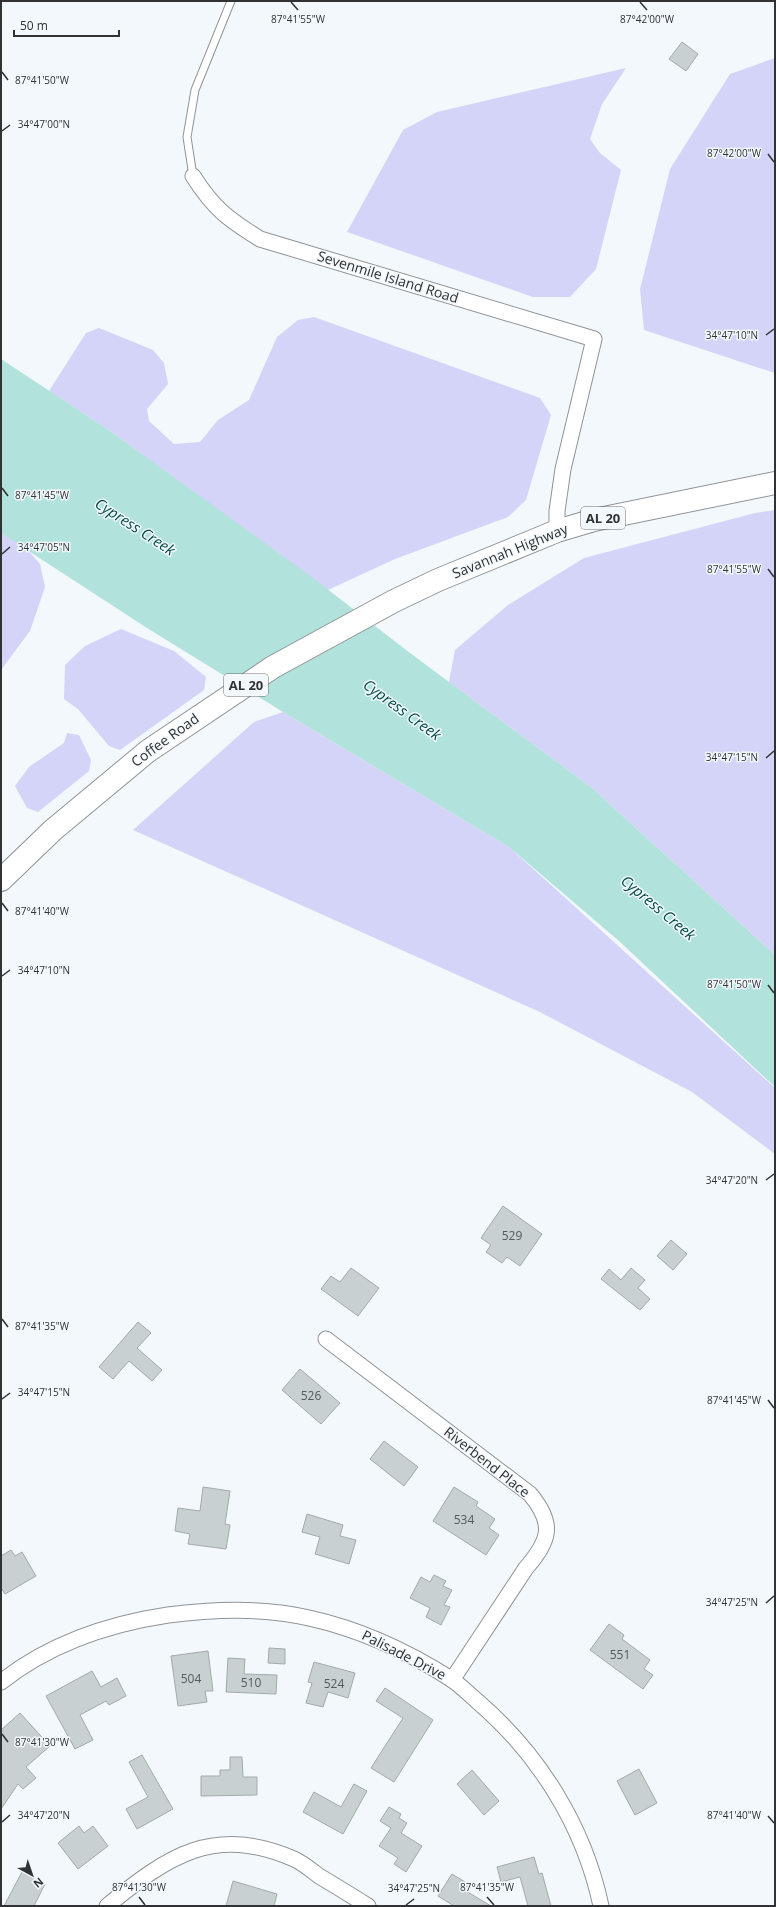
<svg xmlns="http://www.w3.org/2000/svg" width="776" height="1907" font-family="'Open Sans',sans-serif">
<rect width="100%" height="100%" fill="#f2f8fc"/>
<g fill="#d4d3f8">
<polygon points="775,58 775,373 644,330 640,289 670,169 730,74"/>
<polygon points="626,68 602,104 590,139 600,153 621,170 596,269 570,297 533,297 347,232 403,130 437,112"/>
<polygon points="314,317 540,398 551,415 526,500 508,517 395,559 328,590 110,431 49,391 86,333 99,328 153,350 164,363 168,384 147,409 149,421 174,444 200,442 218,420 249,400 277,337 298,320"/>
<polygon points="775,510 775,955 592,788 449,682 455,650 508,605 584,558 755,513"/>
<polygon points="1,533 26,548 40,564 45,587 30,631 1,670"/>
<polygon points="121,629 174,651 206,677 204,690 120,750 109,746 78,709 64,699 65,665 85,646"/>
<polygon points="283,712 509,847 775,1088 775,1154 692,1092 540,1012 133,830 254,722"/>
<polygon points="67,733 79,735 91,760 89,771 38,812 27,808 15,786 29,767 64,743"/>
</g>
<polygon fill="#b1e2db" points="1,359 110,431 313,578 410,653 592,788 775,955 775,1087 619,941 509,847 283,712 147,628 1,533"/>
<g fill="#c8d0d1" stroke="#a3aaac">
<polygon points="682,42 698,54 686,71 669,59"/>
<polygon points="503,1206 542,1234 520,1266 507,1257 502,1263 486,1252 491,1245 481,1238"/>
<polygon points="671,1240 687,1254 673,1270 657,1256"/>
<polygon points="351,1268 379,1288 358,1316 321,1289 331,1276 340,1282"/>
<polygon points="631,1268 645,1280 638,1288 650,1299 640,1310 601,1279 609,1269 621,1280"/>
<polygon points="138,1322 151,1333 137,1348 162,1370 152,1381 129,1361 113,1379 99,1367"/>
<polygon points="300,1369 340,1403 321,1424 282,1390"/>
<polygon points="384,1441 418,1467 404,1486 370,1459"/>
<polygon points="203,1487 230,1491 225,1524 230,1525 226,1549 188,1544 190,1534 175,1531 178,1508 200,1511"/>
<polygon points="454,1487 478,1502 476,1506 495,1519 489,1528 499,1535 486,1555 433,1521"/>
<polygon points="307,1514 343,1525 340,1536 356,1540 349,1564 315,1554 320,1537 302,1532"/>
<polygon points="11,1550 15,1556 22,1552 36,1576 5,1594 1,1588 1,1556"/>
<polygon points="434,1575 446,1581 443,1586 452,1590 444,1605 450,1607 441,1625 426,1617 430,1608 410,1598 421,1577 430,1582"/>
<polygon points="609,1624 624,1635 622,1639 650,1660 644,1669 653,1675 643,1689 590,1650"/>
<polygon points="269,1648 285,1649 285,1664 268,1663"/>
<polygon points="208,1651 213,1691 205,1691 207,1702 178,1706 171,1656"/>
<polygon points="228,1658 245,1659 244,1674 277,1675 276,1694 226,1692"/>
<polygon points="314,1662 355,1673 348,1698 328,1692 323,1707 306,1703 312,1683 308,1682"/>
<polygon points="92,1671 101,1687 117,1678 126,1696 109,1705 106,1701 80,1715 93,1740 75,1749 46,1696"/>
<polygon points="385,1688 433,1720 394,1782 371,1768 403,1718 376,1701"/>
<polygon points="20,1713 50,1746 26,1767 36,1778 23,1789 18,1784 1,1809 1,1730"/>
<polygon points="142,1755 173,1809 137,1829 126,1809 148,1797 129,1762"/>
<polygon points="230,1757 242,1757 243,1777 257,1777 257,1795 201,1796 201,1776 220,1776 220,1770 230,1770"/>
<polygon points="639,1769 657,1803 635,1815 617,1781"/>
<polygon points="472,1770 499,1801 484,1815 457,1784"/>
<polygon points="354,1784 367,1791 343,1834 303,1812 314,1792 341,1807"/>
<polygon points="389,1807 401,1814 399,1818 407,1823 401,1833 422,1846 406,1872 394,1864 398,1858 379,1846 391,1828 380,1821"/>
<polygon points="79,1826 84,1833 93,1826 108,1846 78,1869 58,1843"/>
<polygon points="534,1857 539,1874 542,1873 551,1906 528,1906 520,1877 501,1882 497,1867"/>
<polygon points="22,1872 45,1884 34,1906 4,1906"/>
<polygon points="452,1874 470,1885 466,1891 491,1906 454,1906 438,1896"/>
<polygon points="233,1881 277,1894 274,1906 226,1906"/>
</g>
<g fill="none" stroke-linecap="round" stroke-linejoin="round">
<g stroke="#8f9498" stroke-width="9">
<polyline id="lane" points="193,176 187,137 195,90 231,1"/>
</g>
<g stroke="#8f9498" stroke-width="17">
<g id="street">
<path d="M193,176C214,209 228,219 260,239L594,339L563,469L557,511V531"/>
<path d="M326,1339L530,1494C555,1524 550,1540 526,1568L452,1680"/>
<path d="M1,1682C49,1644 108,1624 168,1615C214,1609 263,1607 309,1618C359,1629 407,1651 451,1679C460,1685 469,1694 477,1701C539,1754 584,1826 601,1906"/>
<path d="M107,1906C168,1856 214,1824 294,1859C303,1863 311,1870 319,1876C336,1886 352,1896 368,1906"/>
</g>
</g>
<g stroke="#8f9498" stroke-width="24">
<polyline id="primary" points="1,880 53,830 148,751 273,667 394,601 438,580 557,531 594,520 775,483"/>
</g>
<use href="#lane" stroke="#fff" stroke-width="7"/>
<use href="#street" stroke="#fff" stroke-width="15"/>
<use href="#primary" stroke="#fff" stroke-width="22"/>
</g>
<path fill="none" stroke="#303234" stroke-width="1.5" d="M291,2L298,10M640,2L647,10M2,72L8,80M2,131L10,125M768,154L774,162M766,335L774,329M2,488L8,496M2,554L10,547M768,569L774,577M766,758L774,751M2,903L8,911M2,976L10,970M768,985L774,993M766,1180L774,1174M2,1319L8,1327M2,1399L10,1393M768,1400L774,1408M766,1603L774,1596M2,1734L8,1742M768,1816L774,1823M2,1822L10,1815M139,1897L145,1905M487,1897L494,1905M406,1905L414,1899"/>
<g text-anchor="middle" stroke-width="3" stroke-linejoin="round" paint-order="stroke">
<g font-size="12" fill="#565a5b">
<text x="512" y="1240">529</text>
<text x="311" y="1400">526</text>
<text x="464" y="1524">534</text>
<text x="620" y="1659">551</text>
<text x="191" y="1683">504</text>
<text x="251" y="1687">510</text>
<text x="334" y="1688">524</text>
</g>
<g fill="#f2f8fc" stroke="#6a6d70" stroke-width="1">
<rect x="581" y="507" width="44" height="22" rx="3"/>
<rect x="224" y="674" width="44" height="22" rx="3"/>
</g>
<g font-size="13" font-weight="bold" fill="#303234">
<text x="603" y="523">AL 20</text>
<text x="246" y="690">AL 20</text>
</g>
<g font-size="14" fill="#303234" stroke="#f2f8fc">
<text transform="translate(388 277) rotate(17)" y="5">Sevenmile Island Road</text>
<text transform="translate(510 551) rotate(-22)" y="5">Savannah Highway</text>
<text transform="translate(165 740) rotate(-36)" y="5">Coffee Road</text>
<text transform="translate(487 1462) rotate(38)" y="5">Riverbend Place</text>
<text transform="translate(404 1655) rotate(27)" y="5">Palisade Drive</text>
</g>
<g font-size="15" font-style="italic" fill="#014b45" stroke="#f2f8fc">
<text transform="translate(135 527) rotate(33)" y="5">Cypress Creek</text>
<text transform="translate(402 710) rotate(36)" y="5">Cypress Creek</text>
<text transform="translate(658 908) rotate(40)" y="5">Cypress Creek</text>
</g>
</g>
<g font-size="10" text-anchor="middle" fill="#303234" stroke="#f2f8fc" stroke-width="3" stroke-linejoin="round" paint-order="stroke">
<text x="298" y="23">87°41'55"W</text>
<text x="647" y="23">87°42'00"W</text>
<text x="42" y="84">87°41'50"W</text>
<text x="44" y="128">34°47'00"N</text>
<text x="734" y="157">87°42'00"W</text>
<text x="732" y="339">34°47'10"N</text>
<text x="42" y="499">87°41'45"W</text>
<text x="44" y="551">34°47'05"N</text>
<text x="734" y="573">87°41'55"W</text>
<text x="732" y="761">34°47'15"N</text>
<text x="42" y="915">87°41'40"W</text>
<text x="44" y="974">34°47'10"N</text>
<text x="734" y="988">87°41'50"W</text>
<text x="732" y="1184">34°47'20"N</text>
<text x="42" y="1330">87°41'35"W</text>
<text x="44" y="1396">34°47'15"N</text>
<text x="734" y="1404">87°41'45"W</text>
<text x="732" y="1606">34°47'25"N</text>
<text x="42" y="1746">87°41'30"W</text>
<text x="44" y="1819">34°47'20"N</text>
<text x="734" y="1819">87°41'40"W</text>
<text x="139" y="1891">87°41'30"W</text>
<text x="487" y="1891">87°41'35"W</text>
<text x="414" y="1892">34°47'25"N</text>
</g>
<rect width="776" height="1907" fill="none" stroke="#303234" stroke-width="4"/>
<g transform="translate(32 1875) rotate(140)" stroke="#f2f8fc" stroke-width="3" paint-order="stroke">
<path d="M0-3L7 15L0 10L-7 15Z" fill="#303234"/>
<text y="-6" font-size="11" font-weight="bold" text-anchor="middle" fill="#303234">N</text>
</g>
<path d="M14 30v6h105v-6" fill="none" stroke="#303234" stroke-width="2"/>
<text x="20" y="30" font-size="12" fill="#303234" stroke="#f2f8fc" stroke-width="3" paint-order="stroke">50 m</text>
</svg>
